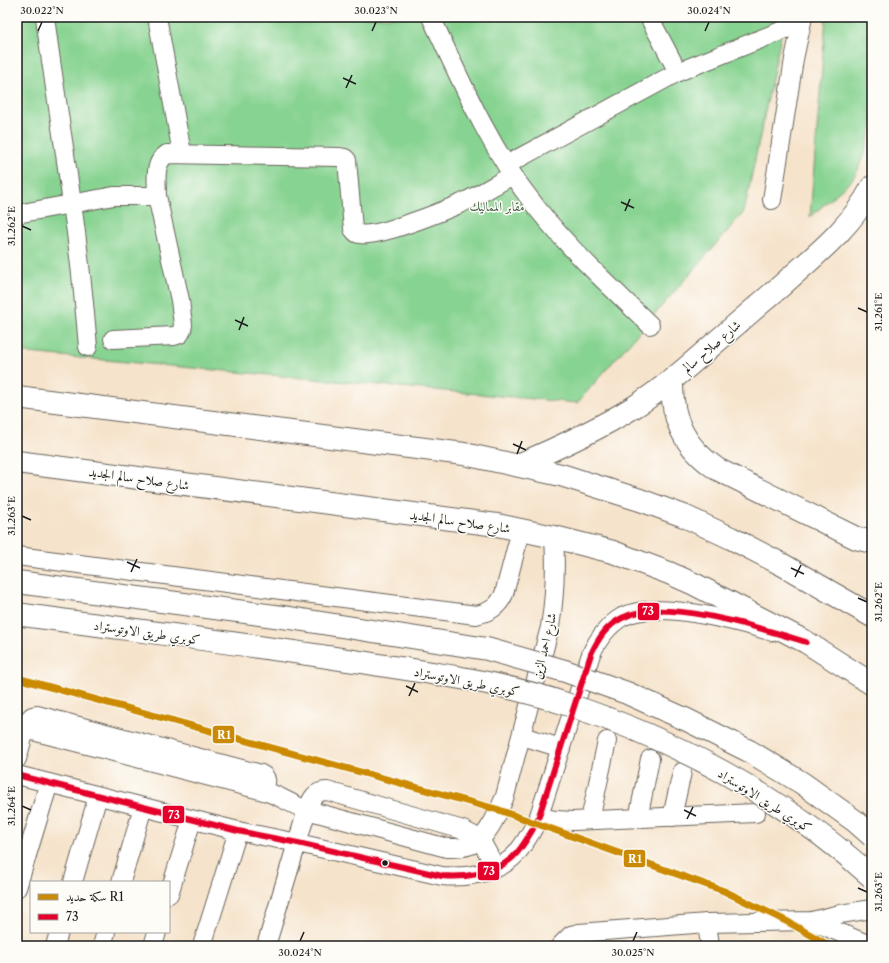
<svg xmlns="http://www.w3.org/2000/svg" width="889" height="963" font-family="'Libre Caslon Text',Amiri,serif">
<rect width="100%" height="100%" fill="#fdfcf7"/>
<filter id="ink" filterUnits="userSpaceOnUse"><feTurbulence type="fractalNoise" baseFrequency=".025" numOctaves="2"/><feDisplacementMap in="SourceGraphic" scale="8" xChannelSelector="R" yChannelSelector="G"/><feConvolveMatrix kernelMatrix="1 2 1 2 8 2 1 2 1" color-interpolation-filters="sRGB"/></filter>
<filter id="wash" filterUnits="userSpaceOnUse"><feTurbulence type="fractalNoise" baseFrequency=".012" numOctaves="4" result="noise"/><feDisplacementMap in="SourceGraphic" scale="16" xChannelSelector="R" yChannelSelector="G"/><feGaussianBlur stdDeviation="0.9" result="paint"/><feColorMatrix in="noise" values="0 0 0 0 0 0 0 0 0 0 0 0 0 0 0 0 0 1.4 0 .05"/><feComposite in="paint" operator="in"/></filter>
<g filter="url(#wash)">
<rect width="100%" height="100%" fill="#f6e3cb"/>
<g fill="#87d391" stroke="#527856">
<polygon points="17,17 785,17 744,212 577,403 17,352"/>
<polygon points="826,17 872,17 872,127 865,151 857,172 851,181 810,217"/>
</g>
</g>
<g filter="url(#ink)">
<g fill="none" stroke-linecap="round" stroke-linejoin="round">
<g stroke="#686259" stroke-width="20">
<g id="minor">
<path d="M45,17C53,80 64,142 72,204C79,251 84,299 88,347"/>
<polyline points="157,17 182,153"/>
<path d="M431,17C460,78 486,141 527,195C562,243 607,283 650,325"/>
<polyline points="649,17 678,72"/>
<polyline points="506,165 678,72 801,23"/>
<polyline points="772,200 794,59 803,17"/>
<path d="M17,214L114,196H157C157,181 153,163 167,154L340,157L345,158L347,160L353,229C355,232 356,234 360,234C377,238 443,211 462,203C479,195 496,184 513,175"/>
<polyline points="113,339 174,336 180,334 182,330 183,325 180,300 157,196"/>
<path d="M17,556L476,615C490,612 498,607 504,594L521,530"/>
<path d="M25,729L264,791C279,795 292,805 307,810L447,848C457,848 466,848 475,843C488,836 500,809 505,796L550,627C555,596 556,568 554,537"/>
<polyline points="522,736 561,748"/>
<path d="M17,759L28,720L32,716L37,715L261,774C269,778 266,784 264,791"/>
<path d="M17,775L238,831L298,843L442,876C465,878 494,874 512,858C523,848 529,835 537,822L591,654C598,639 607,626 622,617C657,599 736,621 773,632"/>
<polyline points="539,817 556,820 573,821 756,813"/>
<polyline points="672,817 682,772"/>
<polyline points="638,819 650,759"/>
<polyline points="590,820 607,741"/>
<polyline points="73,882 98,796"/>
<polyline points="121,882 143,807"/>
<polyline points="17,888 49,783"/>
<polyline points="169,894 192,820"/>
<polyline points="812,921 872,946"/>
<polyline points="707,923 710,946"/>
<polyline points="55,946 59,932"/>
<polyline points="102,946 106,932"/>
<polyline points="153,946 157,932"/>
<polyline points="202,946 238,831"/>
<path d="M266,946L307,810C311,800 314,791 327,791L463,830L480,839L496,868"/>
<polyline points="560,946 571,935 579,933 707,923 812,921 840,914 872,909"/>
</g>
</g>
<g stroke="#686259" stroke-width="24">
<g id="major">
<path d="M672,380C671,419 684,447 717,469L856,538L872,542"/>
<path d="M518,465C558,448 597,430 634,407C660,391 684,370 708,349C732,328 756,307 781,286C813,257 852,227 872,187"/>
</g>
</g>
<g stroke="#686259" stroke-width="24">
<g id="highway">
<polyline points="17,397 464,454 561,475 640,500 684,516 731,538 783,565 872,616"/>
<polyline points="17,462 497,525 554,537 613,552 669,573 694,584 806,642 872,684"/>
</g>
</g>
<use href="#minor" stroke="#fff" stroke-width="18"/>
<use href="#major" stroke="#fff" stroke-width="22"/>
<use href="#highway" stroke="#fff" stroke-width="22"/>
<g stroke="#686259" stroke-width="24" stroke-linecap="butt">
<g id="highway-bridge">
<polyline points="17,582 290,618 487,649 565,671 627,693 687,720 749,751 802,783 855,821 872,836"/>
<path d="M17,614C132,630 247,644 361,662C429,673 498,681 563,703C675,739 784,798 872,877"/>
</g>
</g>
<use href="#highway-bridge" stroke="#fff" stroke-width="22"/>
<g stroke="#fdfcf7" stroke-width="9">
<path id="bus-1" d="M17,775L238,831L298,843L442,876C465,878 494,874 512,858C523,848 529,835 537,822L591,654C598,639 606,626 622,618C662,596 763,629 806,642"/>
</g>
<use href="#bus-1" stroke="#e4002b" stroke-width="6"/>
<g stroke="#fdfcf7" stroke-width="10">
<polyline id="rail-1" points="17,678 499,810 724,891 788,922 830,946"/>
</g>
<use href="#rail-1" stroke="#cb8a06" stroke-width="7"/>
</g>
</g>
<path fill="none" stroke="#1c1c1c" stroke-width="1.5" d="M38,31L42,22M372,31L376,22M705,31L709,22M343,78L356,84M346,88L352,75M621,202L634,208M625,211L630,199M22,226L31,230M858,308L867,312M235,320L248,326M239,330L244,317M513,444L526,450M517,454L522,441M22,516L31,520M127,562L140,568M791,568L804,574M131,572L137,559M795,577L801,565M858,598L867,602M406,686L418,692M409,696L415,683M22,806L31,810M684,810L696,816M687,819L693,807M858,888L867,892M300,941L304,932M633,941L637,932"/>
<circle fill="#1c1c1c" stroke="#fdfcf7" stroke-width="1.5" cx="385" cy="863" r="3.5"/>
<g text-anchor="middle" stroke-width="3" stroke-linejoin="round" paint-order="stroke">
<g font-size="13" fill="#415c45" stroke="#fdfcf7">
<text x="497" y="211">مقابر المماليك</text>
</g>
<g font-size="13" fill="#1c1c1c" stroke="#fdfcf7">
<text transform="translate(711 346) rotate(-41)" y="5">شارع صلاح سالم</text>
<text transform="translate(139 478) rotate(8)" y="5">شارع صلاح سالم الجديد</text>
<text transform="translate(460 521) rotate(8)" y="5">شارع صلاح سالم الجديد</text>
<text transform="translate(147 632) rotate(8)" y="5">كوبري طريق الاوتوستراد</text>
<text transform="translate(544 646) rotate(-77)" y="5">شارع احمد الزين</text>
<text transform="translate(467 681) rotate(11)" y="5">كوبري طريق الاوتوستراد</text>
<text transform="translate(765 800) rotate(32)" y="5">كوبري طريق الاوتوستراد</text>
</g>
</g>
<g stroke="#fdfcf7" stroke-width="1.5">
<rect x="637" y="602" width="23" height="19" rx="4" fill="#e4002b"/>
<rect x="212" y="725" width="23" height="19" rx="4" fill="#cb8a06"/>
<rect x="162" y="805" width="23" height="19" rx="4" fill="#e4002b"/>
<rect x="623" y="849" width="23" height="19" rx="4" fill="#cb8a06"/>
<rect x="477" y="861" width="23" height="20" rx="4" fill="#e4002b"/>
</g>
<g font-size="11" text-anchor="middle" font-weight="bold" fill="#fff">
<text x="648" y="615">73</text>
<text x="224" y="739">R1</text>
<text x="174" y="819">73</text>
<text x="635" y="863">R1</text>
<text x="489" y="875">73</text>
</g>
<rect width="889" height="963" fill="none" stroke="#fdfcf7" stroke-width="44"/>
<rect x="30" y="881" width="140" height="52" fill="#fdfcf7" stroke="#a3a29f"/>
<rect x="38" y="894" width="20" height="6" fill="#cb8a06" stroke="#a3a29f"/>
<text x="66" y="901" font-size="12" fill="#1c1c1c">سكة حديد R1</text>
<rect x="38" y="914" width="20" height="6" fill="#e4002b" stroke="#a3a29f"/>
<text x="66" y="921" font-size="12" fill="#1c1c1c">73</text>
<rect x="22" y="22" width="845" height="919" fill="none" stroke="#1c1c1c" stroke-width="1.5"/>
<g font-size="10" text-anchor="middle" fill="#1c1c1c">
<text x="42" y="14">30.022°N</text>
<text x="376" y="14">30.023°N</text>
<text x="709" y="14">30.024°N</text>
<text transform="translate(11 226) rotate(-90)" y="4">31.262°E</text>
<text transform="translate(878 312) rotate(-90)" y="4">31.261°E</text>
<text transform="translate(11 516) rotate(-90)" y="4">31.263°E</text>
<text transform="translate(878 602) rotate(-90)" y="4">31.262°E</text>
<text transform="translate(11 806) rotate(-90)" y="4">31.264°E</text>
<text transform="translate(878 892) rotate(-90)" y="4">31.263°E</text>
<text x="300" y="956">30.024°N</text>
<text x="633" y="956">30.025°N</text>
</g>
</svg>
